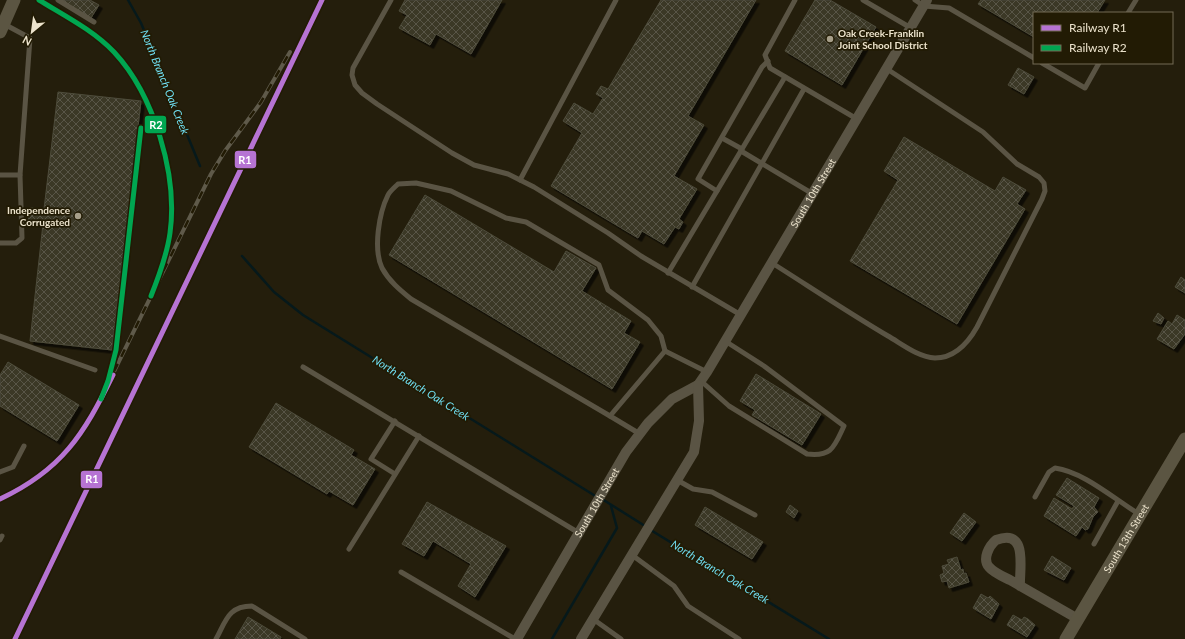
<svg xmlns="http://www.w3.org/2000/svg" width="1185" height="639" font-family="Lato,sans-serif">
<defs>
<pattern id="building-cross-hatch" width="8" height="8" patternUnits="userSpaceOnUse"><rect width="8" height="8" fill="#3b3828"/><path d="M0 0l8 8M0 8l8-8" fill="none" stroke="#585546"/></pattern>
<filter id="shadow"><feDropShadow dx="3.5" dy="3.5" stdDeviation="0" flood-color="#0009"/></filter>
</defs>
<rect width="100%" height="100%" fill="#241e0c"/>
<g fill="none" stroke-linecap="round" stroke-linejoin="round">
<g stroke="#06191b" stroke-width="2.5">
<polyline points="128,0 141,23 200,166"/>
<polyline points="242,256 274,292 303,315 597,497"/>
<polyline points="602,499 645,526"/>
<polyline points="649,529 829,639"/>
<polyline points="552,639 617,528 611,506"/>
</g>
</g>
<g fill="url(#building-cross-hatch)" stroke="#4d4b3a" filter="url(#shadow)">
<polygon points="61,0 90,0 99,5 91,18"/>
<polygon points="405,0 502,0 471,54 436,34 430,45 399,28 407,15 399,11"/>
<polygon points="661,0 756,0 688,116 704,125 674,176 697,189 679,219 683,222 679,229 675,227 664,244 642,231 638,238 551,186 582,133 563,121 574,103 593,114 603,98 596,94 601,86 608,89"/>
<polygon points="815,0 830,0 876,27 842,85 785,51"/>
<polygon points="981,0 1105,0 1097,13 1034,13 1034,37 978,4"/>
<polygon points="1018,68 1034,77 1024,94 1008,85"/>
<polygon points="58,92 141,101 112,350 30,341 43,224 28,222 30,208 44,209"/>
<polygon points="904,137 995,191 1003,177 1026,190 1017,204 1025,209 957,324 850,261 898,180 884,171"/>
<polygon points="425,195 554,272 566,251 596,268 582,291 631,321 624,333 640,342 612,389 389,255"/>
<polygon points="1181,277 1185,280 1185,293 1175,287"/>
<polygon points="1158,313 1164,318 1161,324 1153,321"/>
<polygon points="1177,315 1185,320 1185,334 1174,349 1157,339 1168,321 1172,324"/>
<polygon points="8,362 79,405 57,441 0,406 0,375"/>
<polygon points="756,374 821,414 802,445 752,415 755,410 740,401"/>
<polygon points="276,403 354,450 351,455 375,469 353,505 329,491 327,494 249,447"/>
<polygon points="1067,478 1099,498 1094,507 1098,512 1093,517 1088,529 1085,530 1082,527 1076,536 1044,516 1054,498 1072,509 1074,506 1056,495"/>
<polygon points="427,502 506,546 475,597 458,586 471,564 433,541 424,556 402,544"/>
<polygon points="790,505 798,511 794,518 786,512"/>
<polygon points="705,507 763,542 752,559 695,525"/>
<polygon points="964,513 976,522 962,541 950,533"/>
<polygon points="1052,556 1071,568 1064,580 1044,570"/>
<polygon points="957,557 961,570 963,569 964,574 966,573 969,582 949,588 947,581 942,582 940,575 944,573 942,566 949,564 947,560"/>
<polygon points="981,594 988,598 990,596 999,604 991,619 973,608"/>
<polygon points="1013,615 1022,620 1024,617 1028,619 1035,625 1027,637 1007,625"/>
<polygon points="248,617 281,637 280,639 235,639"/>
</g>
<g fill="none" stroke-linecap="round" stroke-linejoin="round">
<g stroke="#5a5444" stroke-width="5">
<polyline points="58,0 94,22"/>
<polyline points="391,0 353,68 352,75 355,85 362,93 377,104 452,153 474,165 508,174 534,187 608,233 641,256 741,315"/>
<polyline points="795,0 765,55 770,68 857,119"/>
<polyline points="863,0 911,28"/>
<polyline points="915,0 924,6 949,8 1034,58"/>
<polyline points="1128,13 1136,0"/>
<polyline points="1042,63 1085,88 1099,63"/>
<polyline points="722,138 742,149"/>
<polyline points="741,151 813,194"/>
<polyline points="0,175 20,175 30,38 4,24"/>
<polyline points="520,180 616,0"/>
<polyline points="717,191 698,179 762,67 768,61"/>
<polyline points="0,243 16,243 22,238 20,175"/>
<path d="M772,263C810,287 849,313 888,336C902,344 918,357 935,358C955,358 968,343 977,327L1042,199L1045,191L1044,183L1039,177L1017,164L983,132L887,69"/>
<polyline points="668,273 785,77"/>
<polyline points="692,287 804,89"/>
<polyline points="0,336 95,370"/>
<polyline points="303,367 579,533"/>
<path d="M701,381L729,406L807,454C832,457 834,447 844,426L764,366L725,341"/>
<path d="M610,416L411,299C400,290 389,281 382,268C373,249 379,213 388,195C390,191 395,187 398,184L416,183L451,191L506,218L526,222L599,265L608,290L648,320L661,336L665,351"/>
<polyline points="395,421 371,459 395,474"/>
<polyline points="640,434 610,416 665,351 707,372"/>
<polyline points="0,472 13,467 24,446"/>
<polyline points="677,480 693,489 712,492 755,515"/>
<path d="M1035,497L1049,472L1055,468C1084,472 1114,499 1139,514"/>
<polyline points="0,540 2,536"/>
<polyline points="1094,544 1118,501"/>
<polyline points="349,549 419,436"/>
<polyline points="632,555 674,586 688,606 739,639"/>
<polyline points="401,572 515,639"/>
<polyline points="593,619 621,639"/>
<path d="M216,639C226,621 228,606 252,606L305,639"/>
</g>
<g stroke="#5a5444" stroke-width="10">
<path d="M1020,586C1019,569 1029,528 996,540C989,546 982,559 989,567C994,573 1004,577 1010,580C1033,593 1055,606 1078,619"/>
<path id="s1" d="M517,639L626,452L648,423L672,399L698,385L707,372L927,0"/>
<polyline points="581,639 694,452 699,421 698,385"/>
</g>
<g stroke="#5b5542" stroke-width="13">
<polyline points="0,32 14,0"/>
<path id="s2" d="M1066,639L1185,439"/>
</g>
<g stroke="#5f5a4a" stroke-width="4">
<g id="rail">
<path d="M39,0C65,16 93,30 114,52C159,100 184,196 164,259"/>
<polyline points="112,368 116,350 141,128"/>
<path d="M0,499C48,477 75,448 99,402L211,174L225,151L261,102L290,52"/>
</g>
</g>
<use href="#rail" stroke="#221b04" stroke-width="2.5" stroke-dasharray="8" stroke-linecap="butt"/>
<g stroke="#221b04" stroke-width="8">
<g id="rail-1">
<path d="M0,499C62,470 84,434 113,375"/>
<polyline points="15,639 322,0"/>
</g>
</g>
<g stroke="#221b04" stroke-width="8">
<g id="rail-2">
<path d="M39,0C65,16 93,30 114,52C154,95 178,175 170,233C167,255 159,276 151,296"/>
<polyline points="101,399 108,381 116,350 141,128"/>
</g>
</g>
<use href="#rail-1" stroke="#b673d3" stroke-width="5"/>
<use href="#rail-2" stroke="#00a651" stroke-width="5"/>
</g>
<g fill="#a69e89" stroke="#221b04" stroke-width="1.5">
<circle cx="830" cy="39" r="4"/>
<circle cx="78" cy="216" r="4"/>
</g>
<g text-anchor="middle" stroke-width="3.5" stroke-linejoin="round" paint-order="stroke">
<g font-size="10" font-weight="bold" fill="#ece3cc" stroke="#221b04" text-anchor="start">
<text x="838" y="37">Oak Creek-Franklin<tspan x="838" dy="12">Joint School District</tspan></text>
<text x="70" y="214" text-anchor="end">Independence<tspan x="70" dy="12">Corrugated</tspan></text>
</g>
<g font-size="10" fill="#ece3cc" stroke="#221b04">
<text dy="4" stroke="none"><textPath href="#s1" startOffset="540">South 10th Street</textPath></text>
<text dy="4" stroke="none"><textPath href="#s1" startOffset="158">South 10th Street</textPath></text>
<text dy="4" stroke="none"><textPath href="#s2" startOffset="117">South 13th Street</textPath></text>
</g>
<g font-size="11" font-style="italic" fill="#70dff3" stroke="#221b04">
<text transform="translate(165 82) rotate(68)" y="4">North Branch Oak Creek</text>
<text transform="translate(421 388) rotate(32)" y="4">North Branch Oak Creek</text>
<text transform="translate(720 572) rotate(31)" y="4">North Branch Oak Creek</text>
</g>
</g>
<g stroke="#221b04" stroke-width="1.5">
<rect x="144" y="115" width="23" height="19" rx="4" fill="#00a651"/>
<rect x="234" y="150" width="23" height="19" rx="4" fill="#b673d3"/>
<rect x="80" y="470" width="23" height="19" rx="4" fill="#b673d3"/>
</g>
<g font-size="11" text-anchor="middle" font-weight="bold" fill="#fff">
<text x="156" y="129">R2</text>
<text x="245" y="164">R1</text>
<text x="92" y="483">R1</text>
</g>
<rect x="1033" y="12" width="140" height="52" fill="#221b04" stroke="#736b54"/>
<rect x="1041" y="25" width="20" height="6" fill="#b673d3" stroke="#736b54"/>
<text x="1069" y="32" font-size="12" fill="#ece3cc">Railway R1</text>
<rect x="1041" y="45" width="20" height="6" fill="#00a651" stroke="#736b54"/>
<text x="1069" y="52" font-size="12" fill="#ece3cc">Railway R2</text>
<g transform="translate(32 32) rotate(209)" stroke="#221b04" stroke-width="3" paint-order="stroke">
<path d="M0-3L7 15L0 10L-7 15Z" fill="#ece3cc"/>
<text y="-6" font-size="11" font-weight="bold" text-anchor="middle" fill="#ece3cc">N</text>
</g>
</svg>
